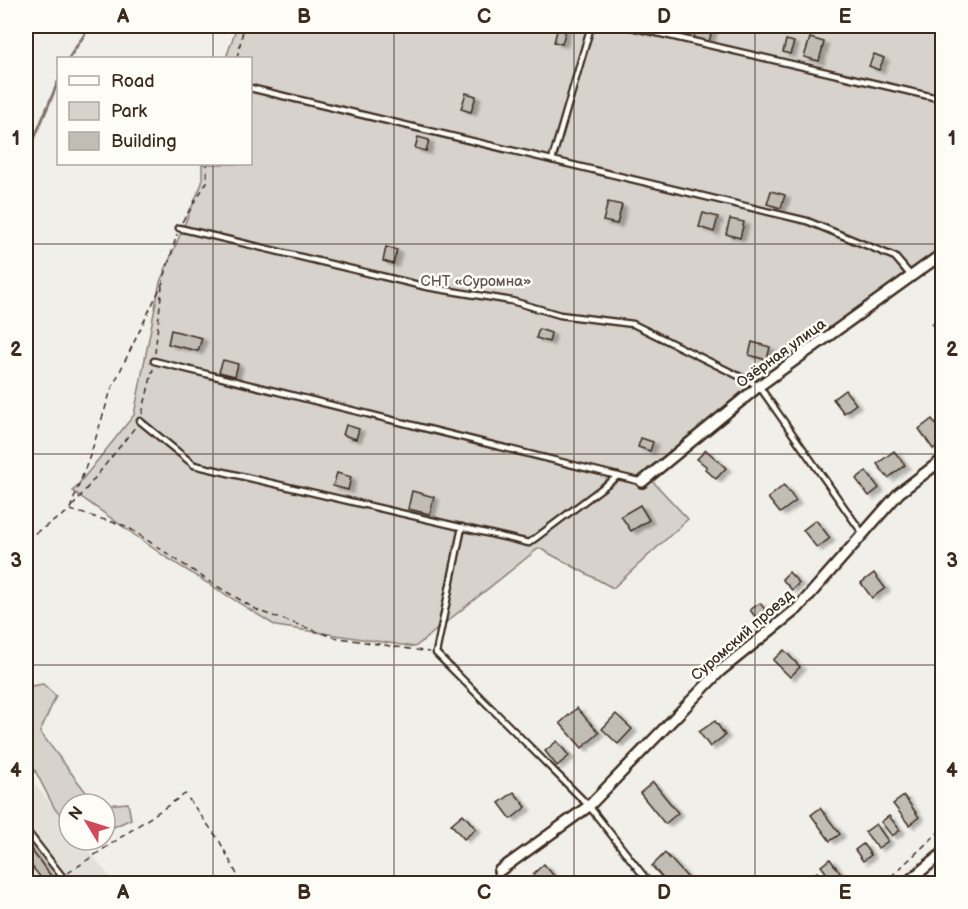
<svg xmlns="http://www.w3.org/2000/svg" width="968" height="909" font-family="'Balsamiq Sans',sans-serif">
<defs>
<filter id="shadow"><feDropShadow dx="5" dy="3" stdDeviation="1.5" flood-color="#0004"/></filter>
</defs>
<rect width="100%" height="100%" fill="#f1efea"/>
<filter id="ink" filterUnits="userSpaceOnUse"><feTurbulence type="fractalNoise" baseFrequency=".0167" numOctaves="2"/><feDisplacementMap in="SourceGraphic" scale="12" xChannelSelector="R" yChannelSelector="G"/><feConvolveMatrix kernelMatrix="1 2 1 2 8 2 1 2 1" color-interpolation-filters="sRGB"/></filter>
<g filter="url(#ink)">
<polygon fill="#e3e0da" points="26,773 69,827 69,840 80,840 115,883 26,883"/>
<g fill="#d7d2cc" stroke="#897e75" stroke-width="1.5">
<polygon points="237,26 942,26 942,247 751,385 644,472 688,519 613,588 539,548 415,647 276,626 164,556 73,491 134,415 160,282 202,183 202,164 250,164 250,58 226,58"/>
<polygon points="43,684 56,696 40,732 95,804 69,804 69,822 55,809 26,753 26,687"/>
<polygon points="128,803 131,819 105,831 105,805"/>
</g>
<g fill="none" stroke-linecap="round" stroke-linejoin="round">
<g stroke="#80746b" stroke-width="3">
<polyline points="69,58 90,26"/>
<polyline points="26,167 27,156 58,82"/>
</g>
</g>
<g fill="#c1bcb4" stroke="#3b2a1e" stroke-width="1.5" filter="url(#shadow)">
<polygon points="697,26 712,30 709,42 694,38"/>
<polygon points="558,27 566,29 562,44 554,42"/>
<polygon points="810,38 824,42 819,61 804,57"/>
<polygon points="786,40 794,42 790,54 783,52"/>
<polygon points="874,54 884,58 879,70 869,66"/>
<polygon points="466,93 476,96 471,112 461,109"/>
<polygon points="418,137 429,140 426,151 415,148"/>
<polygon points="771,191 785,195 781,208 767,204"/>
<polygon points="608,202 622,205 617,224 603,221"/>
<polygon points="703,213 718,217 714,232 699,227"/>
<polygon points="730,219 744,222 740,238 726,234"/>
<polygon points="386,247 397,250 393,264 383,261"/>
<polygon points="942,316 942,338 932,324"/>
<polygon points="539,329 551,333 549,342 536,338"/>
<polygon points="171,330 202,338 198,351 168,344"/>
<polygon points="752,342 770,347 767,360 749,355"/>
<polygon points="223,360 238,364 235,376 219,372"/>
<polygon points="845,390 856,404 844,413 833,399"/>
<polygon points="932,419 942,433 942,443 933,449 919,429"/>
<polygon points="346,425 359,429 356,439 343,435"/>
<polygon points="641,438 653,442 650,451 638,447"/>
<polygon points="706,450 726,468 716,479 705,469 707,467 697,459"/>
<polygon points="894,451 905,465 888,478 877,464"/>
<polygon points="866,471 879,488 869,496 856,479"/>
<polygon points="337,473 351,477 348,490 333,486"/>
<polygon points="784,485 796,501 780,513 768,498"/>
<polygon points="412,491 434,497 430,514 408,509"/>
<polygon points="640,505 649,520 631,531 621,516"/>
<polygon points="816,520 830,538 817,548 803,530"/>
<polygon points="789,572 799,583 792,590 782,579"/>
<polygon points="874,573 885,588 872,598 861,583"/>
<polygon points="760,603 770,616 760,623 750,610"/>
<polygon points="784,650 800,667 790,677 773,660"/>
<polygon points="577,708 599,733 582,748 560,723"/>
<polygon points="616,714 632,729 618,744 602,729"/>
<polygon points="715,721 725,735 710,747 699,732"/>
<polygon points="557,741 569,756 557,766 545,751"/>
<polygon points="653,782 678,813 665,824 640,793"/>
<polygon points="514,792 526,807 511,819 499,803"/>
<polygon points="904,796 919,817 909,825 893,804"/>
<polygon points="820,808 840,834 830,841 811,815"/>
<polygon points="463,814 476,829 464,839 451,824"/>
<polygon points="889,816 900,830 892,836 881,822"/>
<polygon points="876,824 888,841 878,848 865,832"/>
<polygon points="26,843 57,884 46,884 30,864 26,868"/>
<polygon points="863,844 871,855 863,861 855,850"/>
<polygon points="665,853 689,879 684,884 668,884 652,866"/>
<polygon points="830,859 843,877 834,883 821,866"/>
<polygon points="544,864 554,876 545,884 541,884 533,874"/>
<polygon points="817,872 826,884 815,884 810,877"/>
</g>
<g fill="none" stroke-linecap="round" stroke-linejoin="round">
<g stroke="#3b2a1e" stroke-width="9">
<g id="lane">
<polyline points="627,26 942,99"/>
<polyline points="250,88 807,221 895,257 912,277"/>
<polyline points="552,160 591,26"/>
<polyline points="179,228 427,287 512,301 560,315 633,324 759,386 863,534"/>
<polyline points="154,361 642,482"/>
<polyline points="140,421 194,465 529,543 618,476"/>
<polyline points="462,527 436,653 589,806 650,884"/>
<polyline points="26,830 68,884"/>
</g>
</g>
<g stroke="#3b2a1e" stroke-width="14">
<g id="street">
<polyline points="642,482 759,386 942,254"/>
<polyline points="499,871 589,806 720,671 798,608 899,493 942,460"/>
<polyline points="905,884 942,854"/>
</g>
</g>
<g stroke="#3b2a1e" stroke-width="1.5" stroke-dasharray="6 4.5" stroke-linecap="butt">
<polyline points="237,58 244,26"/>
<polyline points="182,222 207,182 207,164"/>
<polyline points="155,353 162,286"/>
<polyline points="142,414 153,369"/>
<polyline points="72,507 136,426"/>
<polyline points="70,509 91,453 111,390 163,282 177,234"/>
<polyline points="70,510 126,526 210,582 259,611 333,637 429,652"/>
<polyline points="26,539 69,511"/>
<polyline points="68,873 185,794 219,840 242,884"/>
<polyline points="482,884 491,877"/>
<polyline points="883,884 942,829"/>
</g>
<use href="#lane" stroke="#fdfcf7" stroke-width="4.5"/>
<use href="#street" stroke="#fdfcf7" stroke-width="9"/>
</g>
</g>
<path fill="none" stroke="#3b2a1e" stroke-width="1.5" stroke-opacity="0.55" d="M213,26V58M394,26V884M574,26V884M755,26V884M213,164V884M26,244H942M26,454H942M26,665H942"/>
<g text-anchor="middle" stroke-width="5" stroke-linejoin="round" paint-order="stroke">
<g font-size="15" fill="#62544a" stroke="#fdfcf7">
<text x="476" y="286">СНТ «Суромна»</text>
</g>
<g font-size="15" fill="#3b2a1e" stroke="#fdfcf7">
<text transform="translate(781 353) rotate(-36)" y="5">Озёрная улица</text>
<text transform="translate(742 635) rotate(-41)" y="5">Суромский проезд</text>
</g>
</g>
<rect width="968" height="909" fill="none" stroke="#fdfcf7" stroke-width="66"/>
<rect x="57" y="57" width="195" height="108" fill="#fdfcf7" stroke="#afa8a0" stroke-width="1.5"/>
<rect x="69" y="76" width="30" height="9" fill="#fdfcf7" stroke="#afa8a0" stroke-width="1.5"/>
<text x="111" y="87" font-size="18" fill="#3b2a1e">Road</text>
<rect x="69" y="102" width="30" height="18" fill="#d7d2cc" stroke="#afa8a0" stroke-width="1.5"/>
<text x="111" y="117" font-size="18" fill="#3b2a1e">Park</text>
<rect x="69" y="132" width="30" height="18" fill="#c1bcb4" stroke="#afa8a0" stroke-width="1.5"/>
<text x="111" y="147" font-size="18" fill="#3b2a1e">Building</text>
<g transform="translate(87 822) rotate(308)"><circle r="28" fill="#fdfcf7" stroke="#afa8a0" stroke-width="1.5"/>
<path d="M0-4.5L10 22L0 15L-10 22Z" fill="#d1495b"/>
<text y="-9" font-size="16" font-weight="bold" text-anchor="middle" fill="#3b2a1e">N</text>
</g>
<rect x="33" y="33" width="902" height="843" fill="none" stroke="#3b2a1e" stroke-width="2"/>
<g font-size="20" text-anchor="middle" font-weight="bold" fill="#3b2a1e">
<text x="123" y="23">A</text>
<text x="304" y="23">B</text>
<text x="484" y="23">C</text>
<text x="664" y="23">D</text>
<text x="845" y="23">E</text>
<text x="16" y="145">1</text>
<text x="952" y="145">1</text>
<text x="16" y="356">2</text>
<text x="952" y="356">2</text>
<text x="16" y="567">3</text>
<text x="952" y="567">3</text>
<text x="16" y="777">4</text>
<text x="952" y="777">4</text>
<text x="123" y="899">A</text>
<text x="304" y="899">B</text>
<text x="484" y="899">C</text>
<text x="664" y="899">D</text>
<text x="845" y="899">E</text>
</g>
</svg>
